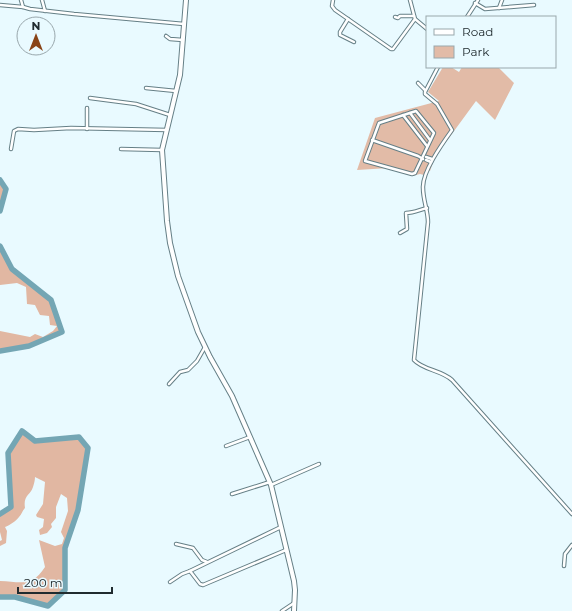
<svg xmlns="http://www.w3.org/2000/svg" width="572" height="611" font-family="Montserrat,sans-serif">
<rect width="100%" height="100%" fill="#e9faff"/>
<polygon fill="#e2bba7" points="443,67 451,67 459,72 462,67 498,67 514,83 495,120 476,101 435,157 430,171 426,169 424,175 420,174 412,176 389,168 357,170 375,118 439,101 428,92"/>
<g fill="#e1b7a2">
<polygon points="0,180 6,189 0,211"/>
<polygon points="0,246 12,269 51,300 62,332 29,346 0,351 0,331 30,337 35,334 43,337 53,331 57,326 50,325 49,316 40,315 35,305 27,304 26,287 17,283 0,285"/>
<path d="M22,431L33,439L79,437L88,448L78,510L65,548V590L48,606L15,597H0V581C22,582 32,587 45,567L39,540L55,546L62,544L64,538L61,532L68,511L67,498L61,494L56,507V518L51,524L52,527L47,533L40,535L39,530L43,527L44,519L37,517L36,515L43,504L45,482L35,477C35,480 34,484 33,487C30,496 23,495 25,508C22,511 22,514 19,517C16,521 10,525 5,527L7,531L6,543L0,546V541L2,540L0,532V514L11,507L8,453Z"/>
</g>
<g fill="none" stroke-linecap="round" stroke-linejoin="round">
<g stroke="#74a6b4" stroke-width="5.5">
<polyline points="0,180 6,189 0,211"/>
<polyline points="0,246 12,269 51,300 62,332 29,346 0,351"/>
<polyline points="0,514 11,507 8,453 22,431 35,441 79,437 88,448 78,510 65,548 65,590 48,606 15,597 0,597"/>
</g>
<g stroke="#657f86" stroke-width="4.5">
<g id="street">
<polyline points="21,0 23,7 30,9 74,14 184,24"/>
<polyline points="42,0 45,11"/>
<polyline points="333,0 332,6 335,10 391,49 393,49 415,19"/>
<polyline points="410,0 415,19 427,29"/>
<polyline points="475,3 485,9 534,5"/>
<polyline points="0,5 23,7"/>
<polyline points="499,8 502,0"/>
<polyline points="395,17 398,18 400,16 414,16"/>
<polyline points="467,17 478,0"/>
<polyline points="348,19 340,32 340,35 354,42"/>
<polyline points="166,36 170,39 183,40"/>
<path d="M438,67L425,92V94L437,104L452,130C442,144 422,172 423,188C423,200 428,211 428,222L414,360C423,370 441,370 452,380L572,514"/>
<polyline points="418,83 425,90"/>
<polyline points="146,88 176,91"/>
<polyline points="90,98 136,104 170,115"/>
<polyline points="87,108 87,129"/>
<polygon points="416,111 434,133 415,173 412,174 365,161 379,123"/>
<polyline points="410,113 430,140"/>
<polyline points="403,115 427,146"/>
<polyline points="372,140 418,156 423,159"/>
<polyline points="11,149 14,131 18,129 34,130 71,128 167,130"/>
<polyline points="121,149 162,150"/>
<polyline points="426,157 432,159"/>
<polyline points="426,160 431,162"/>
<path d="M400,233L407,229L406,213C414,213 419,210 427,208"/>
<polyline points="169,384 180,372 188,370 197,361 205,347"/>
<polyline points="226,446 250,437"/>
<polyline points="271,485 319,464"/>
<polyline points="232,494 270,482"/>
<polyline points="281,527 190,571 200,584 203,585 286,550"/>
<polyline points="176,544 193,548 202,560 207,562"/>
<polyline points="564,566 565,554 572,545"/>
<polyline points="170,582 182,574 190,571"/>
<polyline points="282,611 294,603"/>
</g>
</g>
<g stroke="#657f86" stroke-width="6">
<polyline id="secondary" points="186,0 180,75 162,150 167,221 170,243 178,276 198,332 210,357 232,396 271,485 294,581 295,590 294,611"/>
</g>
<use href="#street" stroke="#fff" stroke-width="2.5"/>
<use href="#secondary" stroke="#fff" stroke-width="4"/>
</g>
<rect x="426" y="16" width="130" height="52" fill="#e9faff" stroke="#99a7ac"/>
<rect x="434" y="29" width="20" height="6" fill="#ffffff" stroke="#99a7ac"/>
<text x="462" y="36" font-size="12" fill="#202b2f">Road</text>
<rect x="434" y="46" width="20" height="12" fill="#e2bba7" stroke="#99a7ac"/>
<text x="462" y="56" font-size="12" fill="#202b2f">Park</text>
<g transform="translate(36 36)"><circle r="19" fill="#e9faff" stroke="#99a7ac"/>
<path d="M0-3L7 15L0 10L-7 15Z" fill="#884418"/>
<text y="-6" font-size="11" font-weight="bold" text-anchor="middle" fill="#202b2f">N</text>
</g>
<path d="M18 587v6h94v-6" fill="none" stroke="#202b2f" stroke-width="2"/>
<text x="24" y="587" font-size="12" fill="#202b2f" stroke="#e9faff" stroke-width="3" paint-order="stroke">200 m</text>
</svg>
